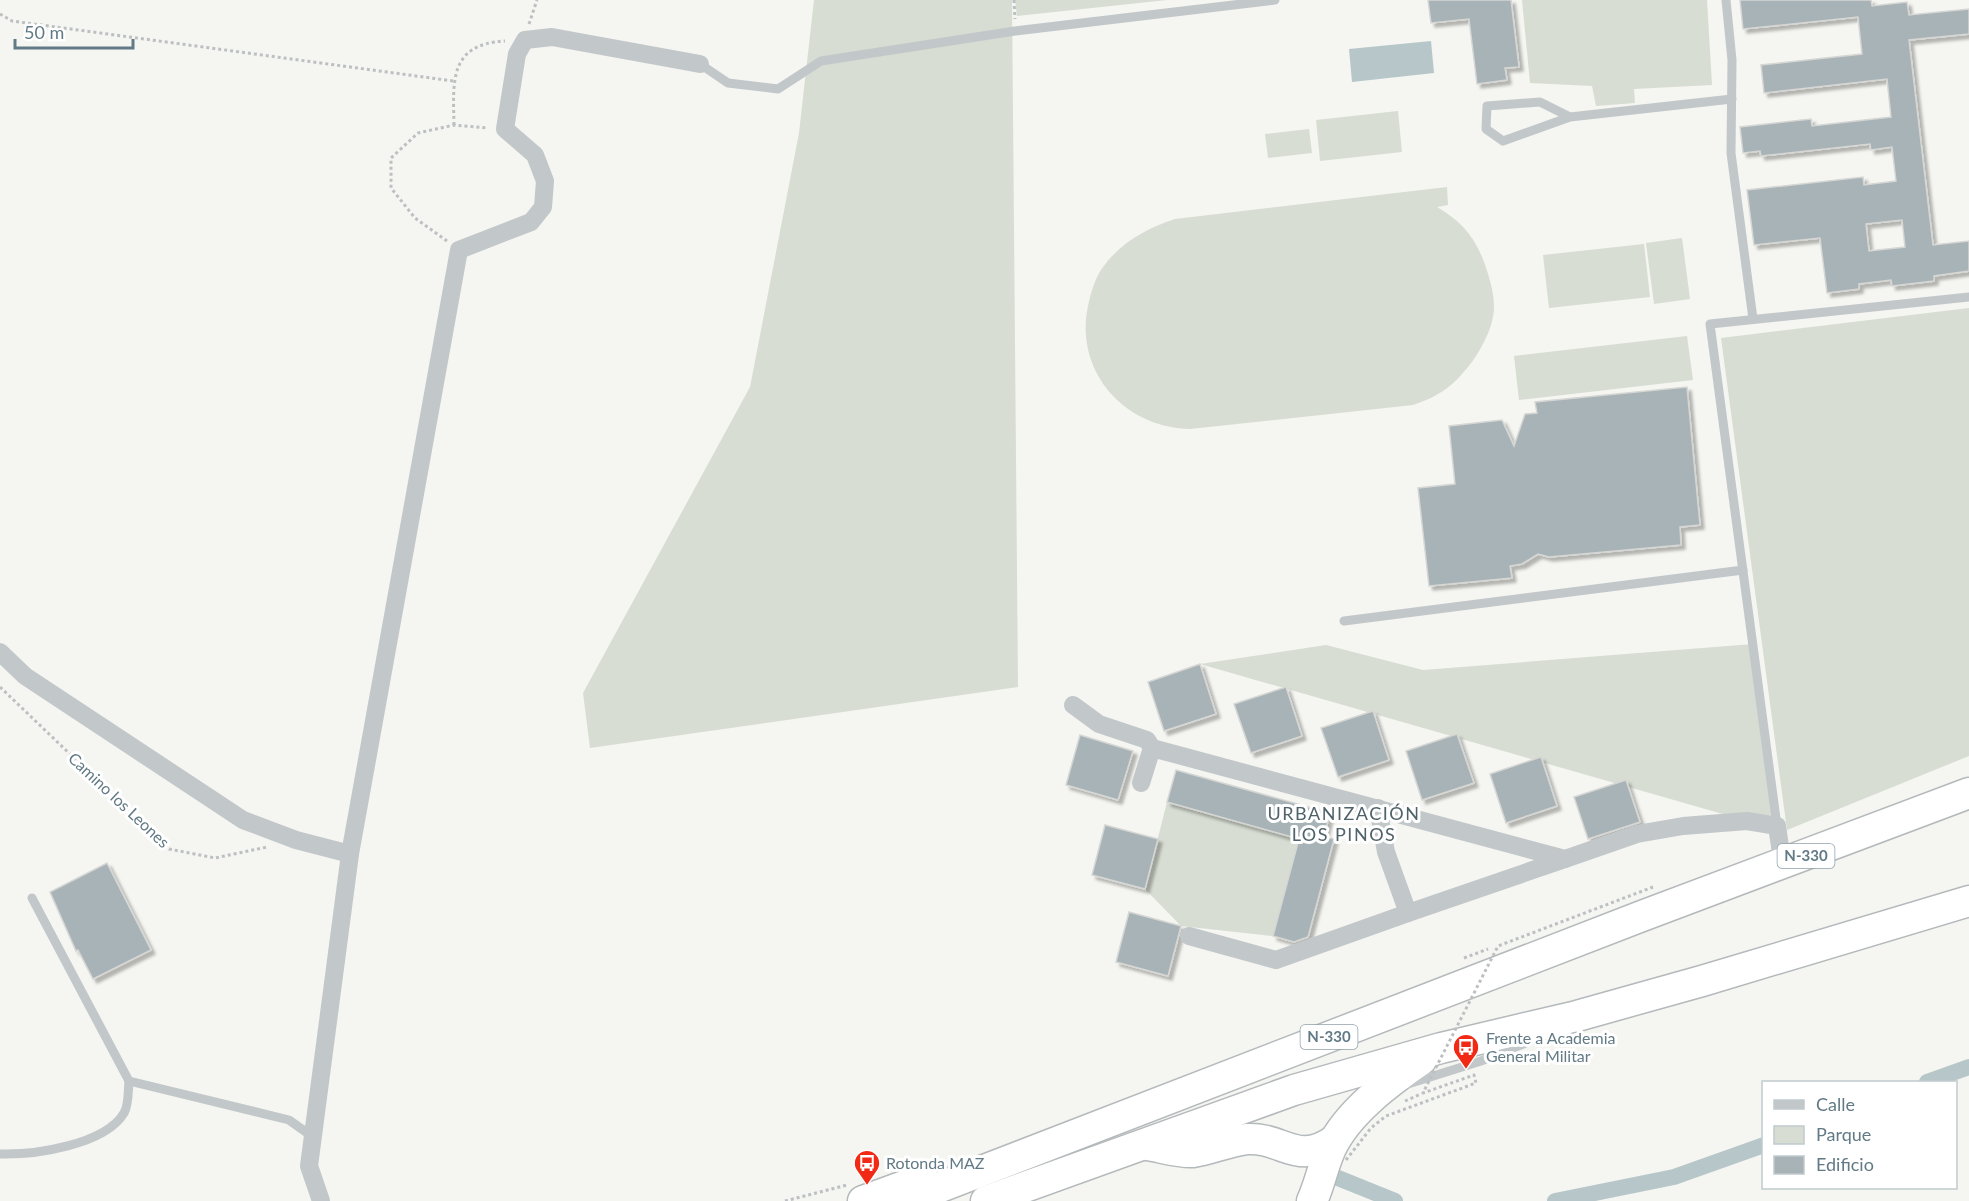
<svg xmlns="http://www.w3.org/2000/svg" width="1969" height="1201" font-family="Lato,sans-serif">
<defs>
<filter id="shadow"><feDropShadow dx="4" dy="4" stdDeviation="1.5" flood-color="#0004"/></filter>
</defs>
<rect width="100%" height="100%" fill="#f5f5f1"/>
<g fill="#d7ddd2">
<polygon points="814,0 1012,0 1018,687 590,748 583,693 750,387 799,133"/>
<polygon points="1015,0 1167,0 1017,16"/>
<polygon points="1522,0 1707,0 1712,85 1634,89 1635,103 1596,106 1592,86 1530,83"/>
<polygon points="1398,111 1402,152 1320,161 1316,120"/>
<polygon points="1309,129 1312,153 1268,158 1265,134"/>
<path d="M1447,187L1448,205L1437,207C1460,220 1475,237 1484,262C1489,276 1494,292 1494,307C1494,337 1463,381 1438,394C1430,399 1421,402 1413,405L1190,429C1125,428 1074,372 1088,306C1091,292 1095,278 1103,267C1120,243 1147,228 1175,219Z"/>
<polygon points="1682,238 1690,299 1654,304 1646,243"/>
<polygon points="1644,244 1650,297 1549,308 1543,255"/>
<polygon points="1969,308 1969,756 1787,830 1721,338"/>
<polygon points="1687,336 1693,380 1519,400 1514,356"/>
<polygon points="1753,644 1777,826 1747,821 1200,664 1326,645 1423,670"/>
<polygon points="1167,802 1299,839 1273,936 1181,926 1145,889"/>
</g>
<polygon fill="#b7c7c9" points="1431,41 1434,73 1352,82 1349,49"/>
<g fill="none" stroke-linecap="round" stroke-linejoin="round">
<g stroke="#b7c7c9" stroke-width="16">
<polyline points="1927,1082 1969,1067"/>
<polyline points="1333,1176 1395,1201"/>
<polyline points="1555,1201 1674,1177 1764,1145"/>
</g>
</g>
<g fill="#a7b3b7" stroke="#d6d6d4" stroke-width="1.5" fill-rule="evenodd" filter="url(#shadow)">
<polygon points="1428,0 1511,0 1519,67 1505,68 1507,80 1477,84 1469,19 1431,23"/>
<path d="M1740,0H1871L1872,6L1907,2L1909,15L1969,9V34L1909,40L1933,245L1969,241V271L1934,276V281L1892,286L1891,280L1859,284V289L1827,293L1820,238L1754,245L1747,190L1863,177L1864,185L1896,181L1892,147L1871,150L1870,144L1761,156L1760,151L1743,153L1740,127L1811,119L1812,126L1891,117L1887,79L1764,93L1761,65L1862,54L1858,17L1743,29ZM1902,220L1905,247L1869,251L1866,224Z"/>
<polygon points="1687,387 1700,525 1680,527 1681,545 1549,557 1538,554 1522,564 1510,566 1512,578 1429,586 1418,488 1455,484 1449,426 1502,420 1514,446 1525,414 1537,413 1535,402"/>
<polygon points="1200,664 1216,714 1164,731 1148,682"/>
<polygon points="1286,687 1302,736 1251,753 1234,704"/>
<polygon points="1373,711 1389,760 1338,777 1321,728"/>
<polygon points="1457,734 1474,783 1422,800 1406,751"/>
<polygon points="1080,735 1133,751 1118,800 1066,785"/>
<polygon points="1541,757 1557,806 1506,823 1490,774"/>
<polygon points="1176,770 1330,813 1324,836 1334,839 1308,937 1294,942 1273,936 1299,839 1167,802"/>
<polygon points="1626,780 1640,822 1588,839 1574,797"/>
<polygon points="1105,825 1158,839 1145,889 1092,875"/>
<polygon points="107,863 151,950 93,979 78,950 76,951 50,892"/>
<polygon points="1129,912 1181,926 1168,976 1116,962"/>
</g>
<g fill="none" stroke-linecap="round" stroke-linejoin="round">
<g stroke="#b4b9bb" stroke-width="33">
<g id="trunk">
<path d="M1147,1145C1161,1147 1179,1153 1193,1152C1211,1149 1229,1141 1247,1139C1283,1137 1297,1167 1335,1140"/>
<polyline points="863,1201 923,1179"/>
<polyline points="904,1201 1642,916 1969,793"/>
<polyline points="986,1201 1294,1090 1441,1048 1577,1016 1702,981 1969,901"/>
<path d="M1312,1201C1320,1184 1323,1165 1331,1148C1348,1112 1389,1082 1421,1060"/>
</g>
</g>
<g stroke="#bdc0c2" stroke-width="3" stroke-dasharray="3 3" stroke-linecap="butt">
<polyline points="1014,0 1015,19"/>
<polyline points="0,14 12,21 453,81"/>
<polyline points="529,24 537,0"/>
<path d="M454,125C453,81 449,44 505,41"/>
<polyline points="447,241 415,218 391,188 391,158 418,133 454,125 488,128"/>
<polyline points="0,687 169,849 215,858 267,847"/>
<polyline points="1464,958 1488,949"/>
<polyline points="1405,1101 1421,1094"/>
<polyline points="785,1201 847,1185"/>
</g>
<g stroke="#c2c7ca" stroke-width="9">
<polyline points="1726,0 1732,60 1731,153 1753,319"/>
<polyline points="700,64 728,83 778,89 821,61 1015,31 1275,0"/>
<polyline points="1570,117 1540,102 1487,106 1486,129 1503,141 1570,117 1732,99"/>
<polyline points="1344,621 1743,570"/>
<polyline points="1777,826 1710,324 1969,297"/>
<polyline points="32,898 129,1081 289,1120 313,1137"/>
<polyline points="1408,1084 1481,1061 1533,1040"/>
<path d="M0,1154C34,1155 105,1145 124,1113C129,1105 128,1090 129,1081"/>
</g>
<g stroke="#c2c7ca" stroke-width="18">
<polyline points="0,652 25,676 243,820 296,840 350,854"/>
<polyline points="1073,705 1099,724 1147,740 1152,748"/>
<polyline points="1141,783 1152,748 1565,859 1637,834 1683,826 1747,821 1777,826 1781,853"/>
<polyline points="1378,808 1386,852 1408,913 1565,859"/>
<polyline points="1189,936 1276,960 1408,913"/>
<polyline points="321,1201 309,1166 350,854 459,250 531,222 543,207 545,181 535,155 505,129 517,54 525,40 552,37 700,64"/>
</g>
<use href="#trunk" stroke="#fff" stroke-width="30"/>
<polyline stroke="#bdc0c2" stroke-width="3" stroke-dasharray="3 3" stroke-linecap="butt" points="1346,1160 1371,1128 1386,1116 1476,1083 1474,1075 1423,1093 1498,946 1653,887"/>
</g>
<defs>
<g id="bus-pin" transform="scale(1.35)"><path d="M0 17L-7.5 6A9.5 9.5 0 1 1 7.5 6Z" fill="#f22914" stroke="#fff"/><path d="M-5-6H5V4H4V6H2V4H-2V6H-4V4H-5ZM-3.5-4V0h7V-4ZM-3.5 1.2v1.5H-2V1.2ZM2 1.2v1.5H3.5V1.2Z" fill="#fff"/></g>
</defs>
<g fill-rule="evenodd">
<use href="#bus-pin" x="1466" y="1047"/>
<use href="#bus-pin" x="867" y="1163"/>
</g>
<g text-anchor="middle" stroke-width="6" stroke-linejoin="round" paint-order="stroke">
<g fill="#fff" stroke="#90a2aa" stroke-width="1.5">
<rect x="1777.5" y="844" width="57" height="24" rx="4.5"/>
<rect x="1300.5" y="1025" width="57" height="24" rx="4.5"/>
</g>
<g font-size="15" font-weight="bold" fill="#617a85">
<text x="1806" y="861">N-330</text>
<text x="1329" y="1042">N-330</text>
</g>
<g font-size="16" fill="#617a85" stroke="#fff">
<text transform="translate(119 800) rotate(43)" y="6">Camino los Leones</text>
</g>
<g font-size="16" fill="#617a85" stroke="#fff" text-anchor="start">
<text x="1486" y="1044">Frente a Academia<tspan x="1486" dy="18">General Militar</tspan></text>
<text x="886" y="1169">Rotonda MAZ</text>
</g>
<g font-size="18" letter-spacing="1.5" fill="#506269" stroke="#fff">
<text x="1344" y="820">URBANIZACIÓN<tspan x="1344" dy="21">LOS PINOS</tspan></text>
</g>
</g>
<rect x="1762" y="1081" width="195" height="108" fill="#ffffff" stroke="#c0cace" stroke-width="1.5"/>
<rect x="1774" y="1100" width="30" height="9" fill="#c2c7ca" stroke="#c0cace" stroke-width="1.5"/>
<text x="1816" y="1111" font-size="18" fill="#617a85">Calle</text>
<rect x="1774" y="1126" width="30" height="18" fill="#d7ddd2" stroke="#c0cace" stroke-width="1.5"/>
<text x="1816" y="1141" font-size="18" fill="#617a85">Parque</text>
<rect x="1774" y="1156" width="30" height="18" fill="#a7b3b7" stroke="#c0cace" stroke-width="1.5"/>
<text x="1816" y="1171" font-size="18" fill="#617a85">Edificio</text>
<path d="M15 39v9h118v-9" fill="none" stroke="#617a85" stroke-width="3"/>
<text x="24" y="39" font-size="18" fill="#617a85" stroke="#ffffff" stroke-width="4.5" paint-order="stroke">50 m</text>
</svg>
